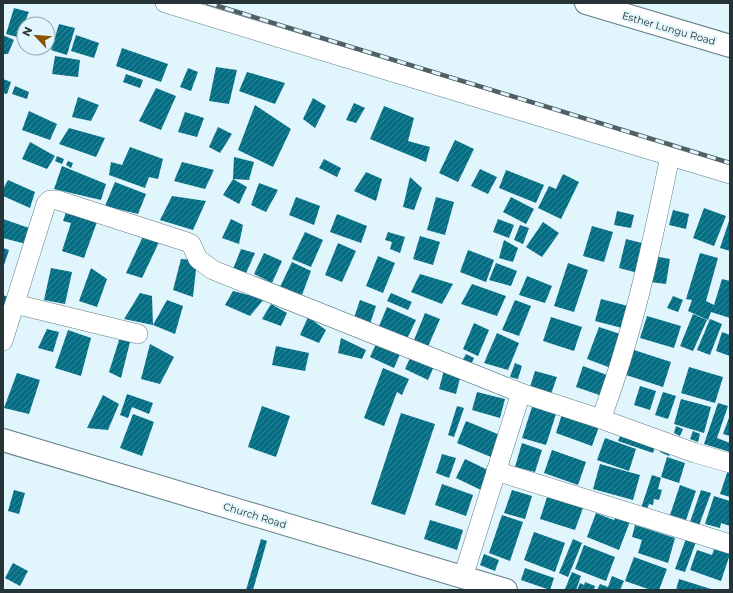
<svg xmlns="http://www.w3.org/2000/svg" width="733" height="593" font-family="Montserrat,sans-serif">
<defs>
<pattern id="building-hatch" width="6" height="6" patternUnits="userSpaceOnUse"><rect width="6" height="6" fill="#046e85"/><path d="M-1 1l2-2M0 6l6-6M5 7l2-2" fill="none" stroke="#3c8798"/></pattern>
</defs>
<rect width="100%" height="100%" fill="#e1f5fc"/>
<g fill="url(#building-hatch)">
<polygon points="14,8 29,12 24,24 21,38 6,34"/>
<polygon points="59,24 75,28 67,55 51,50"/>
<polygon points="3,35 14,40 8,54 3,54"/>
<polygon points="76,35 99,43 94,58 71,51"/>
<polygon points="122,48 168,64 161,82 116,66"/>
<polygon points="55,56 80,60 78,77 52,74"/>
<polygon points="216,67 237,70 229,104 209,101"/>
<polygon points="188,68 198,72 191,91 180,87"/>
<polygon points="247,72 285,83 275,104 239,91"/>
<polygon points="126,74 143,80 140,88 123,82"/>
<polygon points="3,79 11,82 7,94 3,93"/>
<polygon points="15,86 29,92 27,99 12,94"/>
<polygon points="156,88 176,96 161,130 139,121"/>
<polygon points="78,97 99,105 91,121 72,117"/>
<polygon points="313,98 326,106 315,128 303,119"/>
<polygon points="354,103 365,108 356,123 346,120"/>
<polygon points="255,105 291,129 273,167 238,150"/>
<polygon points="384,106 414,118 408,141 430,147 426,162 370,139"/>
<polygon points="29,111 57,124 50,140 22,130"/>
<polygon points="185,112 204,118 197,137 178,132"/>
<polygon points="218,127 232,134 220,153 209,147"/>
<polygon points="69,128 105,138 96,157 59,144"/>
<polygon points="455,140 474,149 458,182 439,173"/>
<polygon points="30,142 55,156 47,169 22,159"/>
<polygon points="130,147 163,159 158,179 149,177 145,188 109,175 111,162 122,165"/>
<polygon points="57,156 64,159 62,164 55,161"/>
<polygon points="234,157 254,162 249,180 233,179"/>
<polygon points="324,159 341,168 337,177 319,168"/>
<polygon points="68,161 73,163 71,168 66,165"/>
<polygon points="182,162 214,170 205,189 174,181"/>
<polygon points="62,166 106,184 101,200 54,189"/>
<polygon points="480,169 497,177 488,194 471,186"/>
<polygon points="506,170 544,185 536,203 499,188"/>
<polygon points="366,172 382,179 376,201 354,191"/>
<polygon points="563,174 579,182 561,219 538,208 549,186 556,189"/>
<polygon points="410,177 422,188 414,210 403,207"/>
<polygon points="233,179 247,187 239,204 223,195"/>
<polygon points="8,180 35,192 30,208 3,196 3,189"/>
<polygon points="115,182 146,194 138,214 105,206"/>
<polygon points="259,183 278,190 266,212 251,205"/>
<polygon points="172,196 206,201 193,230 160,220"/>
<polygon points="296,197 320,206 314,225 289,215"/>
<polygon points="436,197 454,202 445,235 427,230"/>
<polygon points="511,197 534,209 526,224 503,212"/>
<polygon points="704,208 726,216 714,246 693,238"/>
<polygon points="67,209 98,219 84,258 62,251 71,223 63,221"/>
<polygon points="673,210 689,214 686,229 669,225"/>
<polygon points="617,211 634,215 631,228 614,225"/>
<polygon points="337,214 367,226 361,243 330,232"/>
<polygon points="730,218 730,251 720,248"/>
<polygon points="3,219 35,230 30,245 3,238"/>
<polygon points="231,219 243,225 239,244 222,238"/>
<polygon points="498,219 514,225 509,238 493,232"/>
<polygon points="543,222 559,233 542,257 526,247"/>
<polygon points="520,225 529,228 523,244 514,240"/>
<polygon points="592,226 613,232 604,262 583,256"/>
<polygon points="145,232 161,238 142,278 126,273"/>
<polygon points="305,232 323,240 311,267 292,259"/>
<polygon points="388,232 405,237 400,253 390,249 392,242 385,240"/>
<polygon points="420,236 440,242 433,265 413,259"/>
<polygon points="626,239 650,245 642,274 619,268"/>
<polygon points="504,240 518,248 513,262 499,258"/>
<polygon points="338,243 356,251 342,282 325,275"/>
<polygon points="3,248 9,250 3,268"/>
<polygon points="241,249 255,253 243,280 231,274"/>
<polygon points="468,250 494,260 486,282 460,272"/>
<polygon points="264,253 282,261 272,283 254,274"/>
<polygon points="700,253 718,258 706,301 714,305 722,279 730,281 730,318 711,312 708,320 688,311 692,300 686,299"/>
<polygon points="378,256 395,263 383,293 366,286"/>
<polygon points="654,256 670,259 666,284 650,282"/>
<polygon points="181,259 197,260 193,297 173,290"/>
<polygon points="292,262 311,271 302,295 279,289"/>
<polygon points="496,263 517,271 511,286 489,280"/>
<polygon points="568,263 588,270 574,312 554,306"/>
<polygon points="51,268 72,272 65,304 44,300"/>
<polygon points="91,268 107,279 97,307 79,301"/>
<polygon points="420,274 453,284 442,304 411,292"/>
<polygon points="527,276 552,286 545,303 519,295"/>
<polygon points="472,284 506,296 497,316 461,304"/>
<polygon points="233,291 264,299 250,316 225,305"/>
<polygon points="140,293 152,296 153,325 167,300 183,306 175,334 153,325 124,319"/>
<polygon points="391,293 412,302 408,310 387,301"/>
<polygon points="3,295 16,300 12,310 3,306"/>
<polygon points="673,296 683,300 678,312 667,308"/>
<polygon points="601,299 632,307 626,329 595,321"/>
<polygon points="360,300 376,306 368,330 352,324"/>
<polygon points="515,300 531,306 519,336 502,330"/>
<polygon points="271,304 287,313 281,326 262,319"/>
<polygon points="387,307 416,320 405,343 377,331"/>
<polygon points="425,313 440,319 426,351 412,345"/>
<polygon points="693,314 707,320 693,351 680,346"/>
<polygon points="647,316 681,326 674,348 640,338"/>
<polygon points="308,317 326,330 319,343 300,335"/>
<polygon points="551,317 582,327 574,351 543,341"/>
<polygon points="710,319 722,324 710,355 697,350"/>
<polygon points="474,323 489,330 478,356 463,349"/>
<polygon points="599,327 623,335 611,368 587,359"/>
<polygon points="47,329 59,332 53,352 38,348"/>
<polygon points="68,330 91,338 81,376 55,368"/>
<polygon points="722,332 730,335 730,356 716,351"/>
<polygon points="497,333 519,343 508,370 484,363"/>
<polygon points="120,337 131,338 121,378 109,372"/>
<polygon points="341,338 366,350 362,359 338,353"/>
<polygon points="377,342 401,352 394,368 370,357"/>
<polygon points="150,344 174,357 160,384 141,379"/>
<polygon points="276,346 309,353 305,371 272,365"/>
<polygon points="634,350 671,362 663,387 626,375"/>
<polygon points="412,354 435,364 428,380 405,369"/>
<polygon points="466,354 474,358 471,365 462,361"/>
<polygon points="515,363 522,366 518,379 510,377"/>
<polygon points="583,366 615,378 608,398 576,387"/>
<polygon points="689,367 723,377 715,403 681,393"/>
<polygon points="383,368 409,379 402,395 397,392 384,426 364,418"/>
<polygon points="444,370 461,374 456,394 439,389"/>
<polygon points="535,371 557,377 551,394 530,387"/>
<polygon points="17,373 40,380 29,414 4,408"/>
<polygon points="640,386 656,391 650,410 634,405"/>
<polygon points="477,392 505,399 500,418 472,410"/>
<polygon points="663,392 676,396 668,419 655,415"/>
<polygon points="127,394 153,403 149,414 132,407 128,418 120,415"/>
<polygon points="103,395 119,404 108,430 87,428"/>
<polygon points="681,399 711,407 704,433 674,424"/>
<polygon points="718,403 728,406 717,438 730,443 730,452 704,444"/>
<polygon points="262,406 290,416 276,457 248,447"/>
<polygon points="457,406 464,408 454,437 448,435"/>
<polygon points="532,407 556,414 546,445 522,438"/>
<polygon points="563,411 600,424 592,446 556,433"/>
<polygon points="401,413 435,424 405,515 371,504"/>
<polygon points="133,414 154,422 142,456 120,448"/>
<polygon points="730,415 730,436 723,434"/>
<polygon points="466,421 500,435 491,457 457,443"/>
<polygon points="676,426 683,429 680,436 674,433"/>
<polygon points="623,429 657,442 653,453 618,441"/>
<polygon points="693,431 700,434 698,442 690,439"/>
<polygon points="605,438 636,449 629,471 597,460"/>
<polygon points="522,443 542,450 535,472 515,467"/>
<polygon points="664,444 672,448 669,456 660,452"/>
<polygon points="552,450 586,462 578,485 544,473"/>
<polygon points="442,454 456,458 449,478 436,473"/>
<polygon points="667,457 685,463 679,483 661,477"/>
<polygon points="465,459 490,471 481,490 456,478"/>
<polygon points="600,464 640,475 633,500 593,489"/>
<polygon points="728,470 730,471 730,497 720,494"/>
<polygon points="652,475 661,478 658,489 662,490 659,500 654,499 653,505 649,504 647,509 641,508"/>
<polygon points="442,484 473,495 466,516 435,505"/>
<polygon points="680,485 696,491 686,520 670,515"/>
<polygon points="14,490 25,493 19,514 8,511"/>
<polygon points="512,490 532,496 525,519 504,513"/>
<polygon points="701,490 711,493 698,528 689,525"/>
<polygon points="714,496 730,501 730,526 721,523 720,528 705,524"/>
<polygon points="547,497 583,508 575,530 540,519"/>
<polygon points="596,513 614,520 617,514 631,519 619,550 587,537"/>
<polygon points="502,515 523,522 510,561 489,553"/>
<polygon points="430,520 463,530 457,550 424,539"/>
<polygon points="635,525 675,538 668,563 638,553 642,540 632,537"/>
<polygon points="534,532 565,543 555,572 524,560"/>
<polygon points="687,536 697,539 685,572 675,569"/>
<polygon points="261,539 267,541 253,590 246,590"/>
<polygon points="573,539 582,543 568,577 559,573"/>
<polygon points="584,545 615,557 606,581 575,569"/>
<polygon points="714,549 730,554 721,581 690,570 697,550 712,555"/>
<polygon points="484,554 499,560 495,571 480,565"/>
<polygon points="634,557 667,569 659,590 651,590 625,581"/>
<polygon points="13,563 28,571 20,586 5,578"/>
<polygon points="525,568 554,578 550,590 521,580"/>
<polygon points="572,572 581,576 576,590 568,590 565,589"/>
<polygon points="612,576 624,581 620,590 597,590 600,584 608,587"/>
<polygon points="679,579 714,590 676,590"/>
<polygon points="585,582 595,586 594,590 577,590 580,583 584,585"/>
</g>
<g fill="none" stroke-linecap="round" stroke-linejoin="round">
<g stroke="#607e88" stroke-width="20">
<g id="minor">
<polyline points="165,3 670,156"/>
<polyline points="15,304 138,334"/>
<polyline points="3,341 46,204 50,200 57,200 187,242 191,244 198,259 213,270 521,393 601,419 695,453 730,463"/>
<path d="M601,419C633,334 652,245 670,156L730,174"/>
<polyline points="496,471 730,544"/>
<polyline points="463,577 521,393"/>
</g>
</g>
<g stroke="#607e88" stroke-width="24">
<g id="tertiary">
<polyline points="586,3 730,46"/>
<polyline points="3,440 506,590"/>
</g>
</g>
<use href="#minor" stroke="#fff" stroke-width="19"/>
<use href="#tertiary" stroke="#fff" stroke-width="22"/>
<g stroke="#516064" stroke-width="4.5">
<polyline id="rail" points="208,3 730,163"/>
</g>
<use href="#rail" stroke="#e1f5fc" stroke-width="3" stroke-dasharray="9" stroke-linecap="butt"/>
</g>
<g text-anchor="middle" stroke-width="4" stroke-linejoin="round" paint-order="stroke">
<g font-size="10" fill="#263337" stroke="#e1f5fc">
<text transform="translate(669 28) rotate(16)" y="4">Esther Lungu Road</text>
<text transform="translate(255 515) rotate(17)" y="4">Church Road</text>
</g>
</g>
<rect width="733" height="593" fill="none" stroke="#263337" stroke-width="8"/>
<g transform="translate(36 36) rotate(296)"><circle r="19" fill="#e1f5fc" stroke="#96a7ad"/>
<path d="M0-3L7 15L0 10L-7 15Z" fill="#895501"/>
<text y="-6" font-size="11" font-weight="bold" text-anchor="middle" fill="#263337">N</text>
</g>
</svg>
